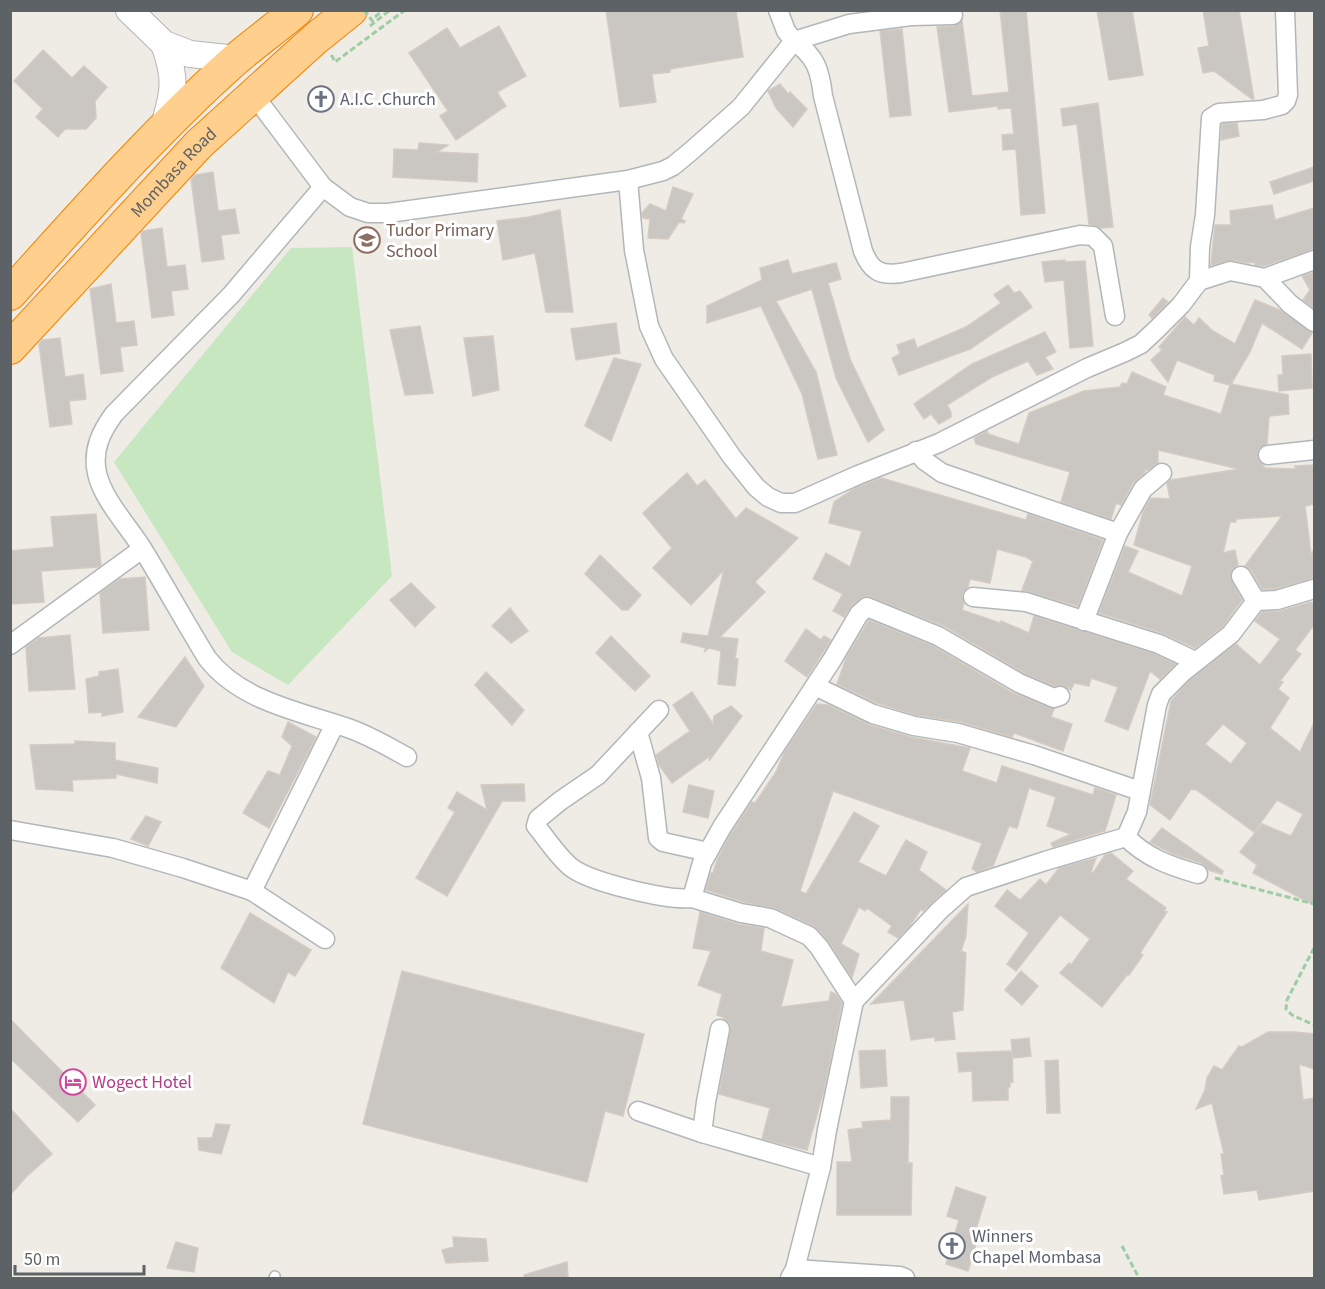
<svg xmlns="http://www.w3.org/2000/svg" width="1325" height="1289" font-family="'Source Sans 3',sans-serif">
<rect width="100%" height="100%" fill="#efebe5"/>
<polygon fill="#c7e7c1" points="352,247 392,576 288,685 232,652 114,462 291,248"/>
<g fill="#cac6c1" stroke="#d4ccc3" stroke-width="1.5" fill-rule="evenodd">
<polygon points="606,10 736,10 743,57 670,69 670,72 652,74 656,102 620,107"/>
<polygon points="1000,10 1026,10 1045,213 1021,215 1016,149 1003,150 1002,135 1014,134 1011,108 998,109 998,106 949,112 937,27 954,26 962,21 972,96 1009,92"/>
<polygon points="1097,10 1132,10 1143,75 1109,80"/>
<polygon points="1203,10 1239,10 1254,99 1252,99 1214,71 1203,73 1198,48 1209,46"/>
<polygon points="499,26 526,76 497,92 506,106 456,140 440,116 448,111 409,53 447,28 460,48"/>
<polygon points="902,29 911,115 890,117 880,31"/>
<polygon points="43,50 72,78 84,66 107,87 95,101 96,118 86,129 65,129 58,137 36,117 43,109 14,81"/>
<polygon points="780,84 788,94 790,92 807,109 793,127 776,108 768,91"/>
<polygon points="1098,103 1113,227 1101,228 1089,224 1077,124 1063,126 1061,109"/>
<polygon points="1237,123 1239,136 1221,140 1222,124"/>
<polygon points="419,143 448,145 437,152 478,154 477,182 393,177 394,149 418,150"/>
<polygon points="1314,167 1314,181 1274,194 1270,182"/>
<polygon points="213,172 218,211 235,209 239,233 221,235 224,259 202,262 191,179 195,175"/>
<polygon points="673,187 693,194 681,219 685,221 684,223 679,222 668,239 648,238 650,219 643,218 642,213 650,204 666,211"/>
<polygon points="1272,205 1275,220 1314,208 1314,249 1264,266 1255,265 1255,262 1247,263 1232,260 1211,265 1215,225 1231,225 1230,211"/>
<polygon points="560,210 573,312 546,312 535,253 503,260 497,221 529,217"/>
<polygon points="162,228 167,267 185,265 188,289 171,291 174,315 152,318 141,233 143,231"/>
<polygon points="788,260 792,274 836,263 841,279 828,283 850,359 884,430 868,442 836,378 812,289 776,301 816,372 837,455 818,459 802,394 761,306 707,323 707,306 762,280 760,268"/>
<polygon points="1065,260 1065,262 1085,261 1093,346 1070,348 1064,280 1045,282 1042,262"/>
<polygon points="1314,272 1314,308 1303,300 1310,290 1302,276"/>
<polygon points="111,284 116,323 134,321 137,345 120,347 123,371 101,374 90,289"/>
<polygon points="1008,285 1014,293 1020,291 1032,307 970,349 899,375 892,358 900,354 897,345 914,339 917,348 966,327 1001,303 994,295"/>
<polygon points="1163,298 1168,302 1152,318 1149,315"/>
<polygon points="1255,300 1282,311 1312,333 1302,349 1262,323 1250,352 1231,384 1288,395 1289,414 1269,416 1267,444 1258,450 1257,457 1265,468 1296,469 1295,466 1314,465 1314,504 1305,506 1311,554 1314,550 1314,576 1313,578 1275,589 1262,589 1251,570 1245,566 1282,516 1236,519 1236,522 1230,522 1223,553 1235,550 1238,565 1232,570 1230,577 1242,600 1223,626 1195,648 1162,633 1099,613 1125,546 1138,551 1128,572 1182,596 1192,566 1134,545 1143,512 1151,498 1170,499 1167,483 1171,480 1239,469 1158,450 1158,463 1148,470 1145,470 1144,474 1133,483 1121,505 1116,503 1111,519 1061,502 1070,472 976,444 974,438 987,431 988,434 1019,444 1029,413 1084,391 1120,387 1122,383 1127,384 1132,372 1166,387 1163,395 1221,414 1230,385 1214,381 1215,375 1177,360 1168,382 1151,360 1162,350 1159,347 1185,317 1194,325 1199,318 1213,331 1235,344"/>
<polygon points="616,323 620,353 576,360 571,329"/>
<polygon points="420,326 433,393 405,395 390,330"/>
<polygon points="1045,332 1056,352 1045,357 1053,369 1037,375 1028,361 992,377 947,405 951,412 951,417 939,424 931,414 924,419 914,404 972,364"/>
<polygon points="493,336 499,390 473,396 464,338"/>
<polygon points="60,338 65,377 83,374 86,399 69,401 72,424 50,427 39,344 42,340"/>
<polygon points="1311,354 1312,388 1279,391 1278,375 1283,375 1282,356"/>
<polygon points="614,358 641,364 611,441 585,426"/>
<polygon points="687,473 697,486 705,480 736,519 746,508 798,538 755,582 765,592 720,637 738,639 735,658 738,659 735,686 718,684 721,651 709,648 704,652 706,648 681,642 683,633 708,636 724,570 691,605 653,568 672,548 643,513"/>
<polygon points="881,478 1026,520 1028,514 1103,540 1078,606 1022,590 1033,561 1026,557 997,549 990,583 970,579 968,587 962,595 964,603 962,610 1000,623 1001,621 1029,633 1034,616 1155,654 1175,664 1160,679 1150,671 1128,730 1105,721 1118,687 1091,678 1089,686 1074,683 1071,690 1063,685 1054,686 1024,673 944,626 871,597 865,596 860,599 851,606 844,617 833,611 843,594 813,579 826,553 850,567 862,531 829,523 834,502 855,488"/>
<polygon points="96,514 101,565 98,567 41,571 44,602 10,604 10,551 54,547 51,517"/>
<polygon points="600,555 641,595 628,610 622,610 585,574"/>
<polygon points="145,577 149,630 103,633 100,593 120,579"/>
<polygon points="411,583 435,607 415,627 390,600"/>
<path d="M1311,602L1314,604V625L1295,650L1301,654L1280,681L1283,682L1278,689L1289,698L1270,728L1300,752L1314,723V905L1253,873L1257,865L1240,852L1262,824L1291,836L1303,814L1277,800L1254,832L1195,789L1194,790L1191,789L1170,820L1150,805L1171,701L1190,680L1236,644L1260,665L1280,639L1255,621L1262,612L1280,611ZM1223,724L1247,743L1231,764L1205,744Z"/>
<polygon points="510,608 528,631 511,643 492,626"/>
<polygon points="869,620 933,646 1013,693 1054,709 1051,717 1072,724 1063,751 1014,733 1012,737 961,722 916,715 877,703 837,684 846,658"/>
<polygon points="806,629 821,640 824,636 831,640 807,677 785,661"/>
<polygon points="70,635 75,689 29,691 26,647 39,638"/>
<polygon points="611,636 650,676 635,691 596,653"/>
<polygon points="185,657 204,686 176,727 138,717"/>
<polygon points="118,669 123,712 102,716 102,712 89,713 86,679 99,676 99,672"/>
<polygon points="486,672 524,710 512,725 475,685"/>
<polygon points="692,692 713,724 714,716 731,706 742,716 709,761 710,756 672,783 659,765 656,755 690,731 673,705"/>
<polygon points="817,704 828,705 870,725 911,737 970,748 962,771 997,783 1002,766 1093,795 1095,788 1116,795 1105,831 1053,847 1051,843 1071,834 1047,826 1056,797 1029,788 1017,828 1009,826 993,866 977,872 972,869 982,843 833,791 800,891 806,894 854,812 879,826 858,862 886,876 906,840 927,852 919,870 946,890 923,911 921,909 909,927 898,938 888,932 892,926 867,908 865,911 859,907 841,944 859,954 852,978 828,941 814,926 774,908 744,902 706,890 711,873 713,873 717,860 729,837 752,802 755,803 776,772 785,751"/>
<polygon points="288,722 316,737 269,828 243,813 268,771 280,775 292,746 282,737"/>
<polygon points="75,741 115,743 115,760 158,768 157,783 116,774 116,778 72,780 73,791 36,789 30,745 75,744"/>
<polygon points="524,784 525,801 502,801 447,896 416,878 455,812 448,808 457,792 487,810 481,785"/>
<polygon points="689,785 714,791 708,818 683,812"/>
<polygon points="146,816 161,822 148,846 131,839"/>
<polygon points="1162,828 1223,871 1222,874 1208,870 1201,863 1173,854 1150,842"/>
<polygon points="1111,853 1133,871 1126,879 1166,908 1164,911 1167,912 1140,953 1143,955 1129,975 1127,975 1102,1007 1060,973 1069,963 1071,965 1090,939 1060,915 1016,971 1007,964 1029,933 995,906 1007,890 1020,900 1040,879 1046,885 1059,868 1096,858 1091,872 1093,873 1105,855"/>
<polygon points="968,904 966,936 961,951 966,953 963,1010 952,1012 955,1039 935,1041 935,1037 911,1040 904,1000 871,1004"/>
<polygon points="700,912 738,924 764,928 761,951 793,960 781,1007 829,1001 831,992 836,994 842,1003 824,1090 807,1150 762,1139 770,1108 719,1094 731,1026 723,1017 717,1015 722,994 698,985 711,951 693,948"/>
<polygon points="250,913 311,950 295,976 288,972 274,1003 221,968"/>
<polygon points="402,971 644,1034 623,1116 605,1111 587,1182 363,1124"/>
<polygon points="1021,971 1038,986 1022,1005 1005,990"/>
<polygon points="10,1019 95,1105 78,1122 10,1058"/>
<polygon points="1268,1032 1295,1032 1314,1034 1314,1069 1299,1064 1303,1100 1314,1098 1314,1191 1259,1200 1257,1190 1224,1194 1221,1176 1224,1175 1221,1154 1224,1154 1212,1103 1196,1109 1205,1090 1207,1078 1214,1066 1222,1070 1239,1046 1242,1047"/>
<polygon points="1029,1038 1031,1056 1013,1058 1011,1040"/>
<polygon points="885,1050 887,1086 861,1088 859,1051"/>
<polygon points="1012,1051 1013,1082 1010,1082 1010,1087 1008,1087 1008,1100 973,1101 972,1071 959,1072 957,1053"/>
<polygon points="1058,1060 1060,1113 1047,1113 1045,1061"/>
<polygon points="891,1097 909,1097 908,1163 912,1163 911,1215 837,1215 837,1162 852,1162 848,1130 863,1128 862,1122 891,1120"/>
<polygon points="10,1108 52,1154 27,1176 10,1195"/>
<polygon points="216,1124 230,1125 221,1154 199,1150 198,1138 212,1138"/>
<polygon points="956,1187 986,1197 976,1229 980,1230 968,1271 946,1264 959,1220 947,1216"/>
<polygon points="453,1237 486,1239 488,1261 446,1263 442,1250 454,1247"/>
<polygon points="176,1242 198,1248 194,1272 167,1268"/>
<polygon points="567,1262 568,1278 524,1278 524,1275"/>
</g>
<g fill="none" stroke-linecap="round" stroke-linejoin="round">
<g stroke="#b2b7ba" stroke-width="12">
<polyline id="lane" points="274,1278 275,1276"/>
</g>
<g stroke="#b2b7ba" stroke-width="21">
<g id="street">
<polyline points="778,10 786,31 794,41 849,24 911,16 953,15"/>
<path d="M253,94L323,187L350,207L368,213H388L628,180L663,171L673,166L690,152L741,107L794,41C816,57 820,70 823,96L863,251C871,271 880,276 901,273L1080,235L1093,236L1103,246L1115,316"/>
<polyline points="628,180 634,250 649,326 664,359 732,457 756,487 768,497 781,503 795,503 858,475 939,443 1087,368 1125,352 1141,344 1157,329 1181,305 1199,281 1200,247 1205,215 1211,118 1219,113 1263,110 1282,105 1286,101 1288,95 1285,10"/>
<path d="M323,187L231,295L114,414C101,432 92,450 97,473C102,498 128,526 142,548C164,584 185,622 207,658C239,700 297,711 345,727C367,734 387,746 407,757"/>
<polyline points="1265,278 1290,304 1314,322"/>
<polyline points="1199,281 1230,271 1265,278 1314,260"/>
<polyline points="916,451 925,461 942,473 1118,533 1143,489 1162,473"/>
<polyline points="1268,455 1314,450"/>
<polyline points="973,597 1026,602 1159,644 1195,661"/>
<polyline points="1256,601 1277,600 1314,589"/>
<polyline points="1084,621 1118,533"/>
<polyline points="10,645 142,549"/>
<polyline points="815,686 873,714 914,726 958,733 1034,755 1140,791"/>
<path d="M659,710L598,775L560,801L538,819L536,826C547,839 558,857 572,868C591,882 667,901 692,898"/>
<polyline points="638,732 651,778 658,838 663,842 708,852"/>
<polyline points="10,830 113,848 183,868 252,891 325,939"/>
<path d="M1126,837C1147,858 1170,866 1198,874"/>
<polyline points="252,891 335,724"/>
<polyline points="854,1001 819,947 809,936 770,918 741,913 692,898 702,863 722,827 832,660 859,614 867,607 938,636 1019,683 1054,698 1060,696"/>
<polyline points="638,1111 702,1133 821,1167"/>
<polyline points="702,1133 706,1102 720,1029"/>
<polyline points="795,1269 900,1276 905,1278"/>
<polyline points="790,1278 795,1269 821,1167 827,1130 854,1001 940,910 966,887 1045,861 1126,837 1137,812 1157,705 1161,694 1183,672 1231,634 1256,601 1241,576"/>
</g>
</g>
<g stroke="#b1b6ba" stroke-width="28">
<g id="secondary">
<polyline points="129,10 164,44 190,54 237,59"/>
<path d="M163,129C174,93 177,79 164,44"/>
</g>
</g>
<g stroke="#f48200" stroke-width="34">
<g id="highway">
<path d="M10,294C83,213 155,131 236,59C256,42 277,27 297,10"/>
<path id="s1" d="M10,348L199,144L315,39L351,10"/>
</g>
</g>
<g stroke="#9dcda3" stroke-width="3" stroke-dasharray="6 3" stroke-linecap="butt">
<polyline points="375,17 383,10"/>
<polyline points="370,26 390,10"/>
<polyline points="331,57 332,56 335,62 405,10"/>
<polyline points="1215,878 1314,904"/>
<polyline points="1314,948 1287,1000 1286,1009 1292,1015 1314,1025"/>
<polyline points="1122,1246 1139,1278"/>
</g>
<use href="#lane" stroke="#fff" stroke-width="9"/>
<use href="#street" stroke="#fff" stroke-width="18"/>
<use href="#secondary" stroke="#fff" stroke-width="26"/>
<use href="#highway" stroke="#ffd08d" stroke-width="32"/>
<polyline stroke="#9dcda3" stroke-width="3" stroke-dasharray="6 3" stroke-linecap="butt" points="364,10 374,23"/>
</g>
<defs>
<g id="church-ring" transform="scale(1.35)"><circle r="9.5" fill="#fff" stroke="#6b7280" stroke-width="1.5"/><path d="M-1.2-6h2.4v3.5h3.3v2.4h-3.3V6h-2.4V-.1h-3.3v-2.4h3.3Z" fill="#6b7280"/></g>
<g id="school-ring" transform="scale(1.35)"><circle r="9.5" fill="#fff" stroke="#8d6e63" stroke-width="1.5"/><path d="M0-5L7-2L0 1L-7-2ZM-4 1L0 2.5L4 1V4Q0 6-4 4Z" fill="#8d6e63"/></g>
<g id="hotel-ring" transform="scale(1.35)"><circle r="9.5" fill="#fff" stroke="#d1479c" stroke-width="1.5"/><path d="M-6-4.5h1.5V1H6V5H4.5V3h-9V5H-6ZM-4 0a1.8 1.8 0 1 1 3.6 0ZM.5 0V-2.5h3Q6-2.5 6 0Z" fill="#d1479c"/></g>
</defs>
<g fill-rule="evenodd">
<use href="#church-ring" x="321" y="99"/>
<use href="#school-ring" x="367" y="240"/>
<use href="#hotel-ring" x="73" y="1082"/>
<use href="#church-ring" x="952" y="1246"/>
</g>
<g text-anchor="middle" stroke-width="6" stroke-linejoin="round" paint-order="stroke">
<g font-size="18" fill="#5b616d" stroke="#fff" text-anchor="start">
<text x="340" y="105">A.I.C .Church</text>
<text x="972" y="1242">Winners<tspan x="972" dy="21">Chapel Mombasa</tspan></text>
</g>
<g font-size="18" fill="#5d6266" stroke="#fff">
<text dy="6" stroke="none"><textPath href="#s1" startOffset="240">Mombasa Road</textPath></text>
</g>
<g font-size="18" fill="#785e54" stroke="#fff" text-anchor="start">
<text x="386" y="236">Tudor Primary<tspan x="386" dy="21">School</tspan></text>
</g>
<g font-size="18" fill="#b23c85" stroke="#fff" text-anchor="start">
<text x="92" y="1088">Wogect Hotel</text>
</g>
</g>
<rect width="1325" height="1289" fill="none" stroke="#5d6266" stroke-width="24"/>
<path d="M15 1265v9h129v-9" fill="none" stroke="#5d6266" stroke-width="3"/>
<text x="24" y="1265" font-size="18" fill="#5d6266" stroke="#ffffff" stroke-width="4.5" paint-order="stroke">50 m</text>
</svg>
